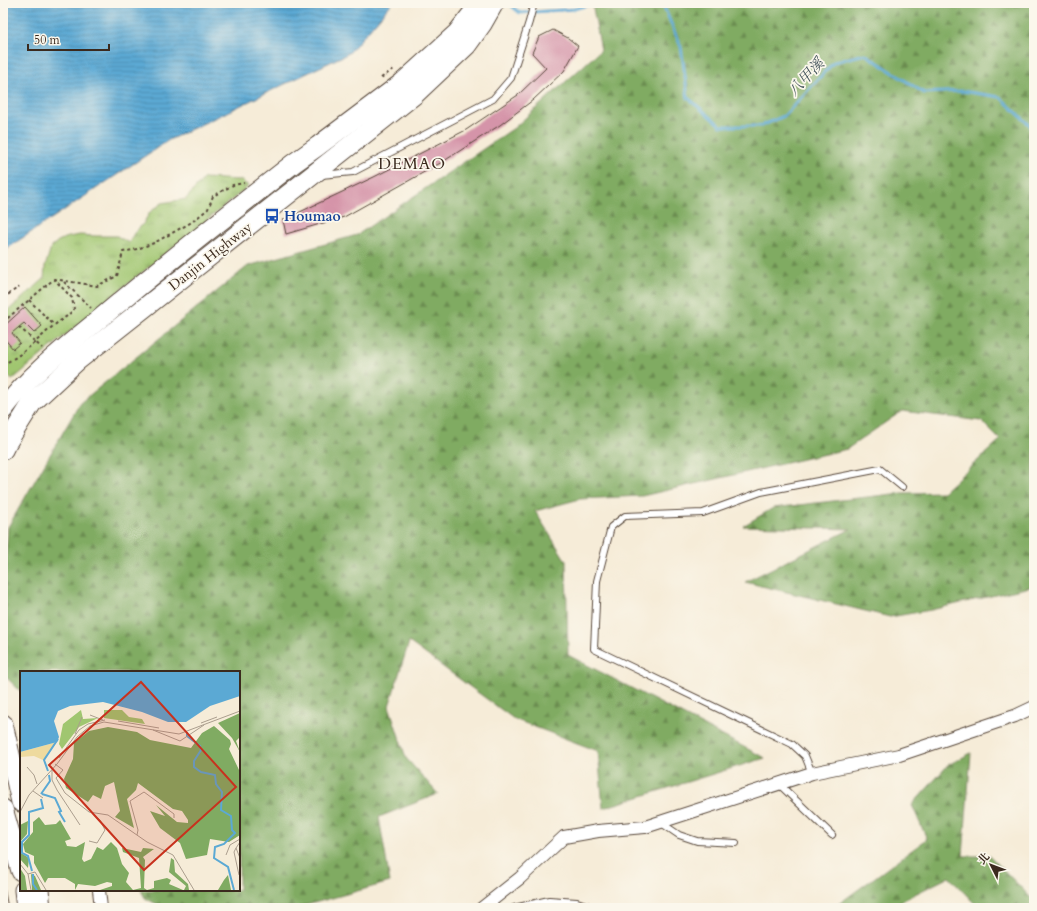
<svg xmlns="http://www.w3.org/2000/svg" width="1037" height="911" font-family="Cardo,'Noto Serif TC',serif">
<defs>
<pattern id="forest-firs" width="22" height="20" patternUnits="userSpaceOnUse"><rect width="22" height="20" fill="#80ab62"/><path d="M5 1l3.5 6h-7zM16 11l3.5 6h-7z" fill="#6a8b50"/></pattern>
<pattern id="park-tufts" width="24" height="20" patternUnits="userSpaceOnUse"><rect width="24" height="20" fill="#a0c670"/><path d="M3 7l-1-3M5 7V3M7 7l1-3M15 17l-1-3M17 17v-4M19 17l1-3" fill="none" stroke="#84a15b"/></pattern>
<pattern id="water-rules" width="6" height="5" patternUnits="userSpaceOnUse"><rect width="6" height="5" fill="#5ba9d4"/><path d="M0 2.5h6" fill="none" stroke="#4c8aab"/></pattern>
</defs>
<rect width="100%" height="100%" fill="#fbf7ec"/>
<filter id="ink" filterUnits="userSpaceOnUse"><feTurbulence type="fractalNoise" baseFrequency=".025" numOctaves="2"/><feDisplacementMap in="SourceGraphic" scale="8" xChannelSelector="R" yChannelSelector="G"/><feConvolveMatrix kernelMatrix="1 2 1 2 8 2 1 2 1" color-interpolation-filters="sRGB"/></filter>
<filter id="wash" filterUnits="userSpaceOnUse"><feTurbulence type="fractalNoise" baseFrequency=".012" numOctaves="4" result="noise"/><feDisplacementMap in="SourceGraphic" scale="16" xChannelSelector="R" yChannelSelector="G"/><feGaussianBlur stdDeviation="0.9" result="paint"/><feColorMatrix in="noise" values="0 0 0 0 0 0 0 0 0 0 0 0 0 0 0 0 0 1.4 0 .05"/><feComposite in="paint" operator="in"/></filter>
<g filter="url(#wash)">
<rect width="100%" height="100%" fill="#f6ecd8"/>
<g fill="url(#forest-firs)" stroke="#5e6a40">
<polygon points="592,3 1034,3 1034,586 931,610 890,617 745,582 851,529 743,526 773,508 901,493 943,492 1000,440 981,421 902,411 847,449 642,496 580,499 535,511 566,561 568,655 765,758 603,808 598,751 514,719 409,642 389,706 406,758 438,794 379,817 390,882 296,908 164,908 145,898 141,890 239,890 239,672 21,672 21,692 3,674 3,603 8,527 80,403 248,266 357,235 514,128 601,50"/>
<polygon points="971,753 963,856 990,856 1034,901 1034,908 979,908 949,877 887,908 833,908 927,839 912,805 948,765"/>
</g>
<polygon fill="url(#park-tufts)" stroke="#6e7847" points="204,178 240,180 249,186 93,312 12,380 3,371 3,315 44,279 45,267 51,247 58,241 68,237 80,235 96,236 117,236 129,243 134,233 143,224 150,212 162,203 186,199"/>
<polygon fill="url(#water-rules)" stroke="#4b6a79" points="3,3 392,3 349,53 169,140 3,251"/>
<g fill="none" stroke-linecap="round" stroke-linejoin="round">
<g stroke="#5ba9d4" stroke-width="3">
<polyline points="508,3 520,13 574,9 595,3"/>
<polyline points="656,3 664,7 681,47 688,98 721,126 761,126 784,116 834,62 865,54 924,93 962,91 1000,97 1034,129"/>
</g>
</g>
<g id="blocks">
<g fill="#d594a9">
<polygon points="553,30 568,38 578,46 564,71 533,100 500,125 444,161 344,217 286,234 283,220 374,177 466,130 518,95 546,68 532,53 539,37"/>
<polygon points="25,307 42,326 34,333 24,323 12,333 20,343 13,349 3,337 3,327"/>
<polygon points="3,887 4,887 8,908 3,908"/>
</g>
</g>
</g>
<g filter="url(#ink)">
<use href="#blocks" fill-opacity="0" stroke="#57473a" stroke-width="1"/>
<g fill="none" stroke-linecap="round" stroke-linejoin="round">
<g stroke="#57473a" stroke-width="8">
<g id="lane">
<polyline points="321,175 353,172 493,99 511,78 529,22 534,3"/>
<polyline points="812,773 805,756 792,744 594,649 597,581 611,527 625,516 703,513 761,492 880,469 902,487"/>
<polyline points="779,784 832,835"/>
<polyline points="660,822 679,835 697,841 736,843"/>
<polyline points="514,908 549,900 577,902 595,908"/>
</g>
</g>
<g stroke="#57473a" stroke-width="14">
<g id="street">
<polyline points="99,890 101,908"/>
<polyline points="482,908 520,878 564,837 598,831 645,827 812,773 899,755 1015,716 1034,707"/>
</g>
</g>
<g stroke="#57473a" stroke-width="21">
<g id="primary">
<path d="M3,410C31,373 67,346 102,317C165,264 229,214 294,163L318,146L402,83L457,33L471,15L479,3"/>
<polyline points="3,450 5,446 32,403 77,361 414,95 467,45 482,24 494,3"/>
<polyline points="3,724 21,802"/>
<polyline points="3,809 21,871"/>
<polyline points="24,890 26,908"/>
<polyline points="39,890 41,908"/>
</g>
</g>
<g stroke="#57473a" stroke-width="2" stroke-dasharray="3 3" stroke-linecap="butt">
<polyline points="381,78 394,69"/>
<polyline points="54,279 97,286 117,276 123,252 137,249 154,243 192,222 208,209 213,196 233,185 244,183"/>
<polyline points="64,282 91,308"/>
<polyline points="3,298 19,287"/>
<polyline points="29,300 54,325"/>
<path d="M3,322L54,279L72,298L74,309C68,317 60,320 52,327C37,340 22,356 3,364"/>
<polyline points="19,327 42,348"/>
</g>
<use href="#lane" stroke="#fff" stroke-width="6"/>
<use href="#street" stroke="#fff" stroke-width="12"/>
<use href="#primary" stroke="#fff" stroke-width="19"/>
</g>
</g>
<defs>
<g id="bus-bare" transform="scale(1.2)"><path d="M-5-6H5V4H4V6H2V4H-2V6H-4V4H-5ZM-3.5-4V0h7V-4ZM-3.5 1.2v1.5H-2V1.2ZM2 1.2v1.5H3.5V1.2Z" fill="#1a4fb4" stroke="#fbf7ec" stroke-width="2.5" paint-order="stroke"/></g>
</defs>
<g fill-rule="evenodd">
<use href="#bus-bare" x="272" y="216"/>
</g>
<g text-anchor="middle" stroke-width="3.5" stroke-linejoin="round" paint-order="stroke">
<g font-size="14" font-weight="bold" fill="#164399" stroke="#fbf7ec" text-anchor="start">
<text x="284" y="221">Houmao</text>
</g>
<g font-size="14" fill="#3b2a1e" stroke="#fbf7ec">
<text transform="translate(210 256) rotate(-38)" y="5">Danjin Highway</text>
</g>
<g font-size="15" font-style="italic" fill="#46565e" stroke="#fbf7ec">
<text transform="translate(806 77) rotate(-47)" y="5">八甲溪</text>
</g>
<g font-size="16" letter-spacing="1" fill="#3b2a1e" stroke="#fbf7ec">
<text x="412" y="169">DEMAO</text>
</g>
</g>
<g transform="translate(20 671)">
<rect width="220" height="220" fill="#f6ecd8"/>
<path d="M220,42V66L216,70L220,81L212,67L198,52ZM194,55L210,69L211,73L209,78L220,101V164L209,171L190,168L187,184L166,188L160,172L140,157L130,140L145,145L136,134L157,151L168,152V149L162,140L153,138L118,112L116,119L107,128L114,157L95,146L100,140L94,111L85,115L81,128L73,124L68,131L46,117L44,108L53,88L54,72L69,60L88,56L117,61L130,69L171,77L182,62ZM19,146L25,154L36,153L40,149L51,168L45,170L47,175L56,176L65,171L62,188L64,191L71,188L77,176L83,179L91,171L97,177L102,193L109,202L106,211L113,219L121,217L119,187L103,181L102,177L121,181L123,177L134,178L123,186L125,189L124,217L127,219L134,217V210L147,207L151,209L149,213L163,219H80L92,215V212L87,211L75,215L58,213L55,219V213L45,207H28L25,212L14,192V185L5,181L3,173L13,161V151ZM8,150L7,163L0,171L1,182L9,187L8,197L0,188V154ZM151,187L154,189L155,201L168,213L169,219H164L166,215L149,201ZM0,197L5,205L7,219H0ZM11,203L15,205L21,219H12ZM208,204L211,219H198L204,209Z" fill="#80ab62"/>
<path d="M37,71L23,89L14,85L0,86V81Z" fill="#eeda9e"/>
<path d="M61,39L63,48L78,47L59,56L42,78L39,73L43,53ZM84,39H102L109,46L122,48L125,53L84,47Z" fill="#a0c670"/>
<path d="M0,1H220V25L190,35L166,51H148L122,41L83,31L50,35L38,40L34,50L39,66L37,71L0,81Z" fill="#5ba9d4"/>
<path fill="none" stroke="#5ba9d4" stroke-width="2" d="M167,61V65L180,75L181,79L174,90V96L181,101L195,104L196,113L202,121L201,139L211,145L212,159L215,162L204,173L195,176L194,187L208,196L214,219M28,100L24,89L38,68M21,123L30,110L29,104M22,123L35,127L41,140L39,141L45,151M12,200L8,185L2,182V171L9,164V141L23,137L21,128M13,203V213L17,219"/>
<path fill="none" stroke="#ab9e8e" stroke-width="1" d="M70,44L83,49M98,50L139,57M181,52L197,46M133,59L160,70L184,54M55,63L62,46M39,87L59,59L68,53L85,49M35,93L43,99L36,107L45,122L69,141L88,144L127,171L153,184L174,219M7,96L14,104L17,113M32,99V109L37,119L60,154M13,120L23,127M0,141L9,124L37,93L57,66L70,55L84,51L159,63L220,40M117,164L118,159L110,130L124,121L154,143V147M69,170L77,172L85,159L80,149L73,143M220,171L216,177L220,187M216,177L214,181L219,204M206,184L210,174L220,168M0,193L8,203L11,219M8,203L15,201L26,219"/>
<path fill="#c8321e" fill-opacity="0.15" stroke="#c8321e" stroke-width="2" d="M121,11L216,116L124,199L29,94Z"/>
<rect width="220" height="220" fill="none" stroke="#3b2a1e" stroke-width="2"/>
</g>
<rect width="1037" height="911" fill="none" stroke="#fbf7ec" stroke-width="16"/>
<g transform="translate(991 865) rotate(312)" stroke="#fbf7ec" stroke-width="3" paint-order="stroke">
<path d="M0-3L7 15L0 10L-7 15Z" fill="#3b2a1e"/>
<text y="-6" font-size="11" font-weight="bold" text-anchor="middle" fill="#3b2a1e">北</text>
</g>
<path d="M28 44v6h81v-6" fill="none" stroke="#3b2a1e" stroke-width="2"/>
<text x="34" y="44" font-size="12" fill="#3b2a1e" stroke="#fbf7ec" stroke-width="3" paint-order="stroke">50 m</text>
</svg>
